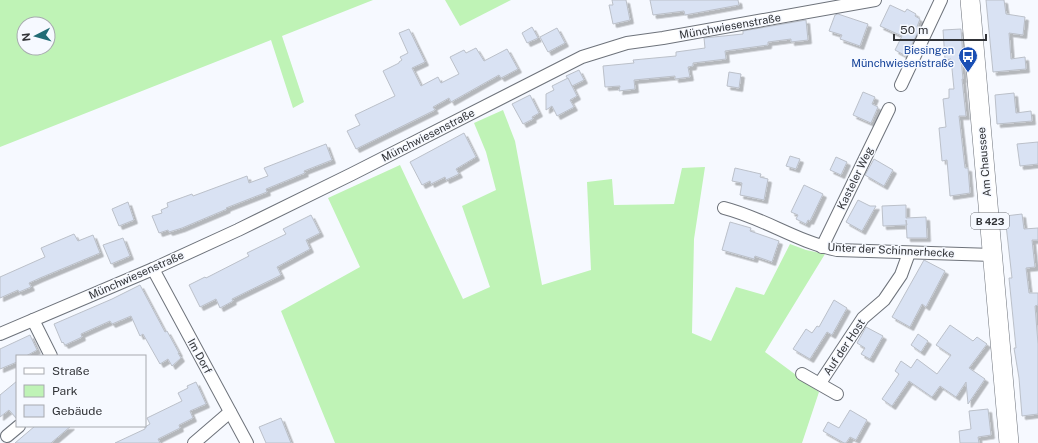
<svg xmlns="http://www.w3.org/2000/svg" width="1038" height="443" font-family="'Public Sans',sans-serif">
<defs>
<filter id="shadow"><feDropShadow dx="3.5" dy="3.5" stdDeviation="0" flood-color="#0004"/></filter>
</defs>
<rect width="100%" height="100%" fill="#f6f9ff"/>
<g fill="#bff3b6" fill-rule="evenodd">
<path d="M0,0H373L282,36L304,102L293,108L271,40L0,147ZM24,24H48V48H24Z"/>
<polygon points="445,0 511,0 460,26"/>
<polygon points="503,110 515,141 542,285 591,270 587,182 612,179 614,205 674,204 682,168 705,167 694,239 692,333 711,341 736,287 764,295 790,244 806,250 825,254 765,352 819,392 802,443 335,443 281,311 360,267 328,198 400,165 463,299 490,287 462,206 496,190 486,152 474,123"/>
</g>
<g fill="#d9e2f3" stroke="#bbc0c9" filter="url(#shadow)">
<polygon points="612,0 626,0 630,20 613,24 609,5 613,5"/>
<polygon points="650,0 738,0 739,5 685,15 684,11 653,15"/>
<polygon points="986,0 1004,0 1006,14 1025,17 1023,35 1009,33 1011,59 1025,57 1026,69 993,72"/>
<polygon points="890,5 905,12 907,9 916,14 915,16 920,19 917,27 920,28 906,56 895,50 902,36 880,26"/>
<polygon points="838,14 868,24 860,46 840,39 842,35 829,31 835,15"/>
<polygon points="806,20 808,40 791,42 791,39 768,42 768,45 725,51 726,59 693,63 693,66 688,67 690,77 675,79 675,76 634,80 635,89 619,91 620,86 605,87 603,66 634,63 633,60 676,56 676,52 705,48 704,38 743,34 743,31"/>
<polygon points="532,27 538,38 527,43 522,33"/>
<polygon points="557,28 565,43 548,52 540,37"/>
<polygon points="409,29 425,62 412,68 421,86 438,77 441,83 459,74 450,57 464,50 466,53 476,48 484,61 507,49 518,69 501,78 499,75 451,102 449,98 433,107 435,110 356,149 347,131 360,125 355,115 395,96 383,71 399,63 399,62 402,60 400,57 408,53 399,33"/>
<polygon points="961,29 963,58 961,59 963,79 962,79 966,116 959,116 965,168 968,168 970,193 950,196 947,160 942,161 939,128 946,127 943,99 949,98 949,89 954,89 951,59 945,60 943,30"/>
<polygon points="579,70 584,80 572,86 566,76"/>
<polygon points="729,72 741,74 739,88 727,86"/>
<polygon points="568,78 577,96 570,100 574,107 557,116 552,106 546,110 546,94 554,90 552,86"/>
<polygon points="863,92 875,97 872,104 878,107 871,123 853,115"/>
<polygon points="1014,93 1016,113 1031,111 1032,121 997,124 995,95"/>
<polygon points="530,95 539,113 532,117 533,119 523,124 512,104"/>
<polygon points="464,133 476,157 456,169 459,174 446,180 445,177 431,184 430,181 422,185 410,162"/>
<polygon points="1038,142 1038,164 1020,166 1017,144"/>
<polygon points="326,144 332,160 304,171 305,173 266,189 267,192 226,208 227,209 182,228 169,232 168,230 159,233 152,216 162,213 161,210 168,207 167,203 192,194 193,196 247,176 249,183 268,176 264,168"/>
<polygon points="790,156 800,159 796,169 786,166"/>
<polygon points="836,157 847,162 841,175 830,170"/>
<polygon points="874,159 893,170 884,186 865,175"/>
<polygon points="735,168 761,174 760,177 768,179 764,200 740,195 742,183 732,181"/>
<polygon points="804,185 823,194 810,221 808,220 806,224 796,219 798,215 791,212"/>
<polygon points="858,200 870,206 876,206 862,231 846,222"/>
<polygon points="128,202 134,220 119,226 112,209"/>
<polygon points="906,205 906,218 926,217 927,238 907,238 906,220 907,225 883,226 882,206"/>
<polygon points="1022,214 1024,229 1038,228 1038,240 1032,240 1035,267 1026,268 1029,293 1038,293 1038,305 1035,306 1038,344 1038,414 1022,416 1019,378 1014,348 1016,348 1009,278 1012,278 1005,216"/>
<polygon points="311,215 320,233 306,240 310,249 277,267 281,275 232,299 233,301 220,308 216,299 200,307 189,285 205,277 206,278 249,256 247,253 286,234 283,229"/>
<polygon points="730,222 751,228 750,231 779,241 772,262 755,256 754,259 722,250"/>
<polygon points="74,234 78,241 93,235 100,253 40,278 29,283 31,287 19,292 18,290 0,298 0,277 45,257 41,248"/>
<polygon points="123,238 130,256 111,264 103,245"/>
<polygon points="924,260 945,271 926,307 922,304 910,327 892,317"/>
<polygon points="140,285 165,332 167,331 179,353 178,353 181,358 172,366 168,359 160,364 143,334 140,336 131,316 112,324 110,321 81,334 82,337 65,345 63,342 62,343 54,324 112,299"/>
<polygon points="834,300 847,308 832,335 827,332 810,359 793,349 806,329 812,333 817,326 819,327"/>
<polygon points="950,325 973,341 977,337 987,344 969,368 985,379 968,404 966,382 956,397 940,386 932,397 909,381 892,406 882,399 899,374 895,371 901,361 911,368 917,359 937,374 951,355 936,345"/>
<polygon points="866,327 883,336 870,359 861,354 865,348 857,343"/>
<polygon points="918,334 928,341 921,352 911,345"/>
<polygon points="30,335 37,350 26,356 17,356 17,362 0,369 0,349"/>
<polygon points="17,381 17,419 9,410 0,417 0,395"/>
<polygon points="196,382 206,404 190,411 193,418 179,425 180,428 158,439 160,443 115,443 145,429 145,427 150,424 147,418 182,401 178,393 188,388 187,386"/>
<polygon points="988,409 991,435 978,437 979,443 960,443 959,431 971,429 969,411"/>
<polygon points="850,410 867,420 856,440 850,437 846,443 844,443 823,431 828,422 839,428"/>
<polygon points="281,418 291,443 266,443 259,427"/>
<polygon points="35,426 71,426 51,443 15,443"/>
</g>
<g fill="none" stroke-linecap="round" stroke-linejoin="round">
<g stroke="#6e737b" stroke-width="14">
<g id="minor">
<polyline points="901,85 941,0"/>
<path d="M724,208C764,218 797,242 837,250L993,255"/>
<polyline points="822,247 889,109"/>
<polyline points="153,269 247,443"/>
<polyline points="33,320 51,356"/>
<polyline points="0,334 153,269 238,230 352,174 582,57 627,43 663,38 875,0"/>
<polyline points="802,374 837,394"/>
<polyline points="820,383 863,318 884,300 901,275 909,253"/>
<polyline points="7,436 19,426"/>
<polyline points="194,443 230,412"/>
</g>
</g>
<g stroke="#6e737b" stroke-width="20">
<polyline id="primary" points="970,0 1009,443"/>
</g>
<use href="#minor" stroke="#fff" stroke-width="12"/>
<use href="#primary" stroke="#fff" stroke-width="19"/>
</g>
<defs>
<g id="bus-pin" transform="scale(1)"><path d="M0 17L-7.5 6A9.5 9.5 0 1 1 7.5 6Z" fill="#1a4fb4" stroke="#f6f9ff"/><path d="M-5-6H5V4H4V6H2V4H-2V6H-4V4H-5ZM-3.5-4V0h7V-4ZM-3.5 1.2v1.5H-2V1.2ZM2 1.2v1.5H3.5V1.2Z" fill="#fff"/></g>
</defs>
<g fill-rule="evenodd">
<use href="#bus-pin" x="968" y="56"/>
</g>
<g text-anchor="middle" stroke-width="3" stroke-linejoin="round" paint-order="stroke">
<rect fill="#f6f9ff" stroke="#6c6e73" stroke-width="1" x="971" y="213" width="38" height="16" rx="3"/>
<g font-size="10" font-weight="bold" fill="#313337">
<text x="990" y="225">B 423</text>
</g>
<g font-size="11" fill="#313337" stroke="#f6f9ff">
<text transform="translate(730 26) rotate(-10)" y="4">Münchwiesenstraße</text>
<text transform="translate(428 135) rotate(-27)" y="4">Münchwiesenstraße</text>
<text transform="translate(984 162) rotate(-95)" y="4">Am Chaussee</text>
<text transform="translate(855 178) rotate(-64)" y="4">Kasteler Weg</text>
<text transform="translate(891 250) rotate(3)" y="4">Unter der Schinnerhecke</text>
<text transform="translate(136 275) rotate(-24)" y="4">Münchwiesenstraße</text>
<text transform="translate(844 347) rotate(-56)" y="4">Auf der Host</text>
<text transform="translate(200 356) rotate(61)" y="4">Im Dorf</text>
</g>
<g font-size="11" fill="#164399" stroke="#f6f9ff" text-anchor="end">
<text x="954" y="54">Biesingen<tspan x="954" dy="13">Münchwiesenstraße</tspan></text>
</g>
</g>
<rect x="16" y="355" width="130" height="72" fill="#f6f9ff" stroke="#a7aaaf"/>
<rect x="24" y="368" width="20" height="6" fill="#ffffff" stroke="#a7aaaf"/>
<text x="52" y="375" font-size="12" fill="#313337">Straße</text>
<rect x="24" y="385" width="20" height="12" fill="#bff3b6" stroke="#a7aaaf"/>
<text x="52" y="395" font-size="12" fill="#313337">Park</text>
<rect x="24" y="405" width="20" height="12" fill="#d9e2f3" stroke="#a7aaaf"/>
<text x="52" y="415" font-size="12" fill="#313337">Gebäude</text>
<g transform="translate(36 36) rotate(264)"><circle r="19" fill="#f6f9ff" stroke="#a7aaaf"/>
<path d="M0-3L7 15L0 10L-7 15Z" fill="#226c75"/>
<text y="-6" font-size="11" font-weight="bold" text-anchor="middle" fill="#313337">N</text>
</g>
<path d="M894 34v6h92v-6" fill="none" stroke="#313337" stroke-width="2"/>
<text x="900" y="34" font-size="12" fill="#313337" stroke="#f6f9ff" stroke-width="3" paint-order="stroke">50 m</text>
</svg>
